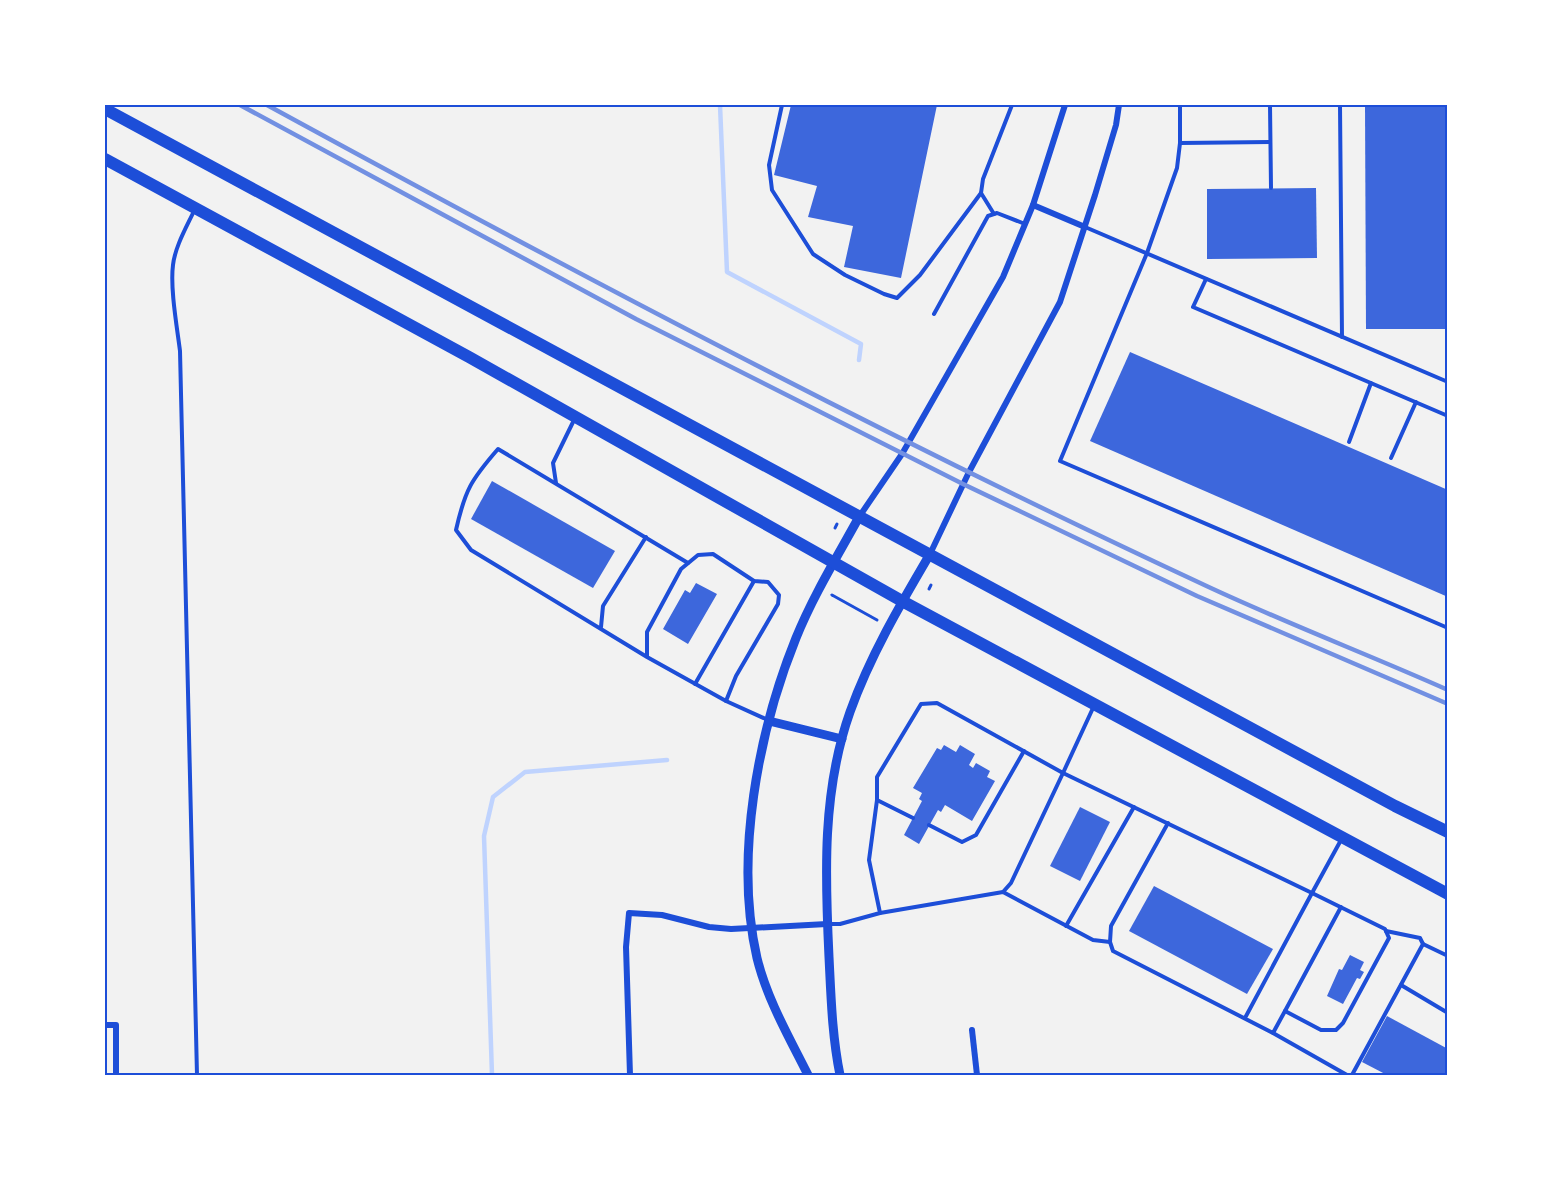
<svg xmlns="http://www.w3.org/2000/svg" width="1553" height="1180" font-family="'Sofia Sans Condensed',sans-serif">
<rect width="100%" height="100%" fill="#f2f2f2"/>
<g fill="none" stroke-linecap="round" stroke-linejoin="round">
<g stroke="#bfd3fe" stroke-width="4.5">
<polyline points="720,105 727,272 861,344 859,360"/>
<polyline points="492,1075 484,836 493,797 525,772 667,760"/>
</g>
</g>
<g fill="#3d67dc">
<polygon points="791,105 937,105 901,278 844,267 853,226 808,217 817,186 774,175"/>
<polygon points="1365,105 1448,105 1448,329 1366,329"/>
<polygon points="1316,188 1317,258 1207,259 1207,189"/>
<polygon points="1130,352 1448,490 1448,597 1090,441"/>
<polygon points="492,481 615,551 593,588 471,519"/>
<polygon points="696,583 717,594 688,644 663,629 685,590 690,593"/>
<polygon points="944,745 956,752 960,745 975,754 969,765 973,768 976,763 990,771 987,777 995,781 972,821 945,805 941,812 938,810 919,844 904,835 922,801 919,799 922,793 913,788 937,748 941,750"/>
<polygon points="1080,807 1110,822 1080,881 1050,866"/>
<polygon points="1154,886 1273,949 1247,994 1129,931"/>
<polygon points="1350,955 1364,962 1360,970 1364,972 1360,979 1357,978 1343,1004 1327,996 1339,969 1342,970"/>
<polygon points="1387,1016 1448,1049 1448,1075 1387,1075 1362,1062"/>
</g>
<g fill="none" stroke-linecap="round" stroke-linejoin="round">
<g stroke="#1d4ed8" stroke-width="3">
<polyline points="835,528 837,524"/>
<polyline points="929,589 931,585"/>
<polyline points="832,595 877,620"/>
</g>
<g stroke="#1d4ed8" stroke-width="4">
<polyline points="782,105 769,165 772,190 813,254 845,275 884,294 897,298 920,275 981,193"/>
<polyline points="1180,105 1180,143 1177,168 1147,253 1060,461 1448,628"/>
<polyline points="1270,105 1271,188"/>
<polyline points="1340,105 1342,337"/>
<polyline points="1180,143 1270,142"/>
<path d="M194,211C186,228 175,247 173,265C170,288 177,327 180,351L197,1075"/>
<polyline points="994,214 981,193 983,179 1012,105"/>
<polyline points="1085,227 1448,382"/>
<polyline points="1206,279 1193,307 1448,416"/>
<polyline points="934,314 988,216 997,213 1025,224"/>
<polyline points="1349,442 1371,383"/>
<polyline points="1391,458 1416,402"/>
<polyline points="556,483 553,463 575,418"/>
<path d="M688,563L498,449C471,480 465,490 456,530L471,550L647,657L726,701L768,720"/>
<polyline points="601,627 603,606 646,537"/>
<polyline points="647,656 647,632 681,569 698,555 713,554 754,581 768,582 779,595 778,604 736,676 726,701"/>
<polyline points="695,684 754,581"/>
<polyline points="877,800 913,818"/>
<polyline points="1168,823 1111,926 1110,942 1113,951 1273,1033 1285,1011 1321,1030 1336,1030 1343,1023 1389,938 1385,929 1312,893 1245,1018"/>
<polyline points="929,825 962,842 976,835 1024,751"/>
<polyline points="1003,892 1011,883 1063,773 1312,893 1341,840"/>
<polyline points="880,913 1003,892 1093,940 1110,942"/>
<polyline points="828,924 840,924 880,913 869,860 877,800 877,777 921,704 937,703 1063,773 1093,708"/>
<polyline points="1066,926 1134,807"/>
<polyline points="1423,944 1448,956"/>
<polyline points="1401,985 1448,1013"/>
<polyline points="1285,1011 1341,907"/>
<polyline points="1273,1033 1347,1075"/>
<polyline points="1352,1075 1423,944 1420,938 1386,931"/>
</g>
<g stroke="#1d4ed8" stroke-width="6">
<polyline points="1033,205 1085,227"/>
<polyline points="859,517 902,454 1003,277 1033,205 1065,105"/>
<polyline points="930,554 969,472 1060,302 1095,195 1116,125 1119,105"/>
<polyline points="105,1025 116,1025 116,1075"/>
<polyline points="972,1030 977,1075"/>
<polyline points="630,1075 626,947 629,913 662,915 709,927 731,929 827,924"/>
</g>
<g stroke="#1d4ed8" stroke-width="9">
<polyline points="769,721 842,739"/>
<path d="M808,1075C789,1037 767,999 757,958C734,858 758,732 796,638C813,596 837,557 859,517"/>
<path d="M840,1075C832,1036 831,996 829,957C825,875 822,791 850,712C870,656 900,605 930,554"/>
</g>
<g stroke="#1d4ed8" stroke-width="12">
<polyline points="105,109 1395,806 1448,832"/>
<polyline points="105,159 469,357 902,601 1448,894"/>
</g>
<g stroke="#7290e2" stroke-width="4.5">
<polyline points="240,105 636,319 963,484 1197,596 1448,704"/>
<path d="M267,105C573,272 882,435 1198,582C1280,621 1365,653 1448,690"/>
</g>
</g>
<rect width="1553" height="1180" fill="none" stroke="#ffffff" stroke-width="213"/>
<rect x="106" y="106" width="1340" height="968" fill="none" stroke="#1d4ed8" stroke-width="2"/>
</svg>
